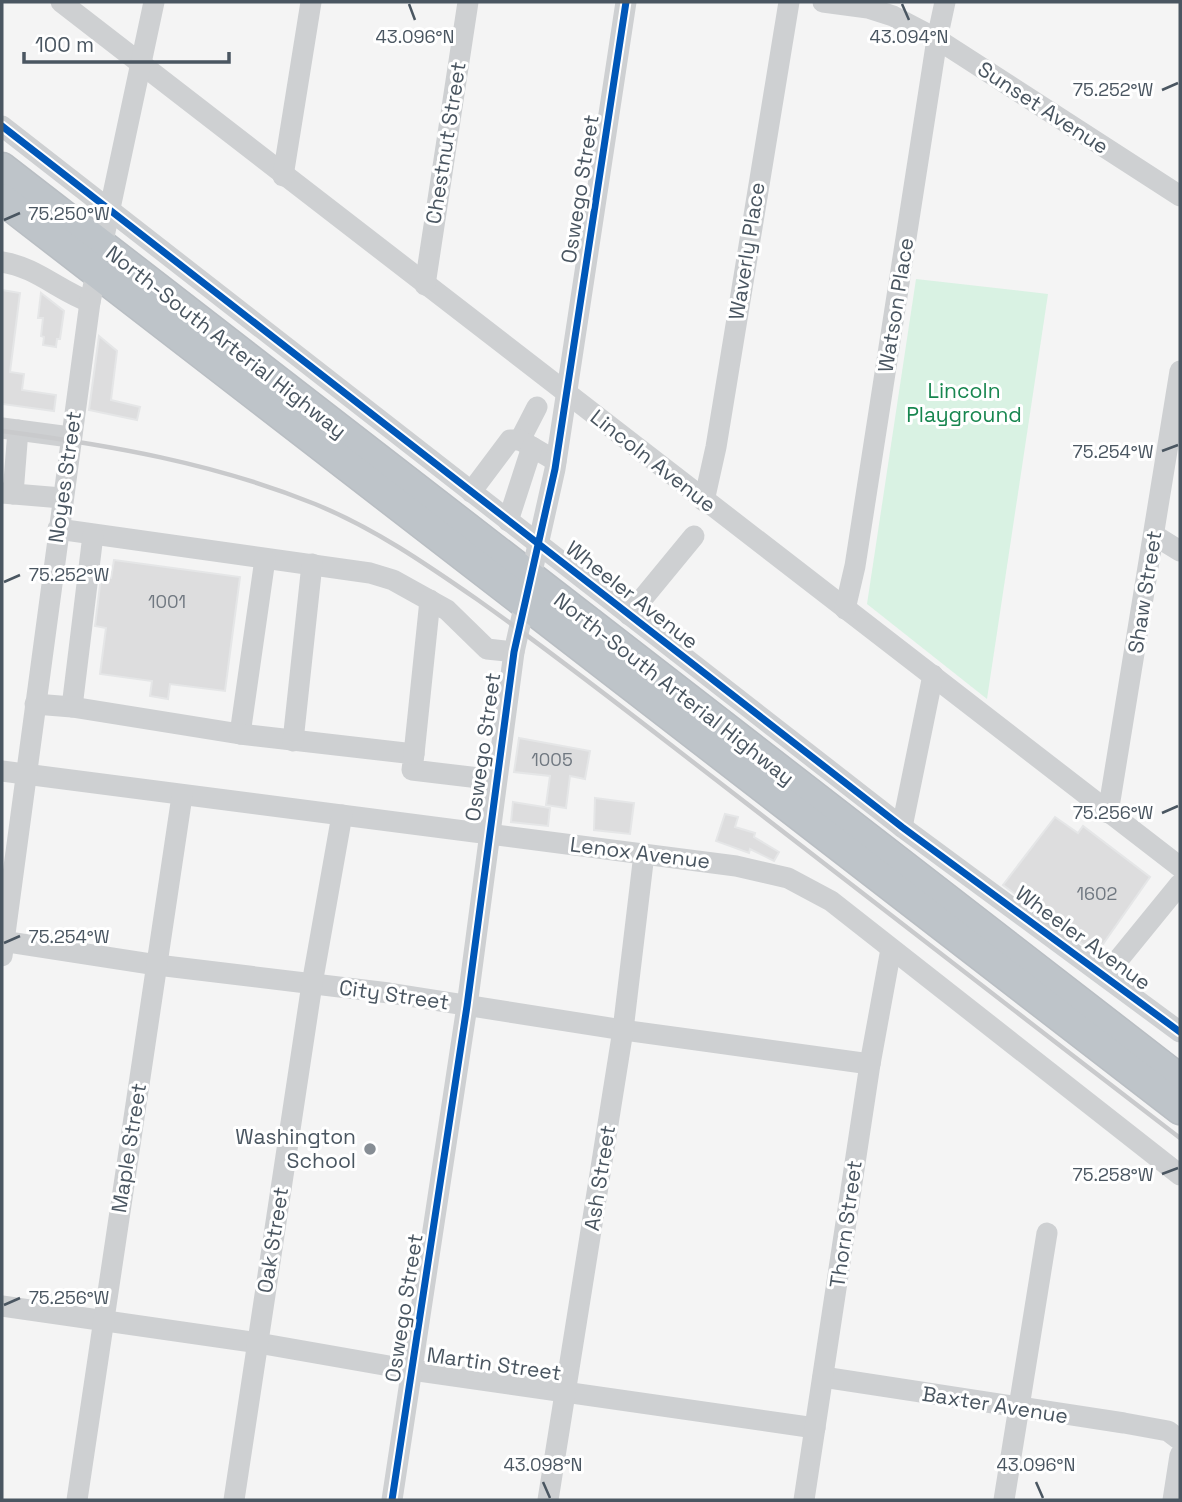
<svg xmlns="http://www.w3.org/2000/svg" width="1182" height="1502" font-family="'Space Grotesk',sans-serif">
<rect width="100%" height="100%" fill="#f4f4f4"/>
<polygon fill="#d9f2e3" points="916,279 1048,294 987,699 867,604"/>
<g fill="#ddddde" stroke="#e5e6e7" stroke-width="2">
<polygon points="2,290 20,293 10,372 24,374 22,390 56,395 54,411 2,404"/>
<polygon points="41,293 64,311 60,339 57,339 56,347 43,345 44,337 41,336 43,318 38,318"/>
<polygon points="99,336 117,351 111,400 140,407 137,420 89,410"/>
<polygon points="114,560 240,577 225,691 170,684 168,699 150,696 152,681 100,674 106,628 95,626 101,577 111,578"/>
<polygon points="519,738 590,751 585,779 570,776 566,808 546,805 550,776 514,772"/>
<polygon points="595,798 634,803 630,834 594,830"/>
<polygon points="513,802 550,808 548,826 511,822"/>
<polygon points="725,814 738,817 735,827 755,833 754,837 779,852 774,861 750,849 749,853 716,841"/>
<polygon points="1055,817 1078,833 1083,826 1150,877 1096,954 1003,885"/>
</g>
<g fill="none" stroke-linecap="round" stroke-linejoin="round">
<g stroke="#b9bec3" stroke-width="33">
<g id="highway">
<polyline points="2,168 1180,1080"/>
<polyline points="2,199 1180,1109"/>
</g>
</g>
<g stroke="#ced0d2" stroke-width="21">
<polyline points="61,2 1180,867"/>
<polyline points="823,2 868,8 893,16 937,39 1180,196"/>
<polyline points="2,126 902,827 1180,1032"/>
<polyline points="283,176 311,2"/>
<path d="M2,262C36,267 59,291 90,302"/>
<polyline points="425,285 468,2"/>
<polyline points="2,428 70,437"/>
<polyline points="520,440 537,407"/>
<polyline points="471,492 510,440 520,440 556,461"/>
<polyline points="2,493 62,498"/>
<polyline points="13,494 18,430"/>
<polyline points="704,501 716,447 789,2"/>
<polyline points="508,521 532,447"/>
<polyline points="58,529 370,573 393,580 447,610 487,649 514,652"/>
<polyline points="1154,535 1180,551"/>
<polyline points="845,609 855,566 937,39 945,2"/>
<polyline points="629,615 694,536"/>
<polyline points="35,704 72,707 93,535"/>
<polyline points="72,707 240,734 265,559"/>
<polyline points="240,734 414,754 412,770 496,780"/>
<polyline points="293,741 312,564"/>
<polyline points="414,754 430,600"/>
<polyline points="2,771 736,866 788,878 831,901 1180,1175"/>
<polyline points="1108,813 1180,371"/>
<polyline points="902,827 933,675"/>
<polyline points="2,941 157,965 389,993 623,1030 870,1064"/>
<polyline points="2,956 90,302 154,2"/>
<polyline points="1105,976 1180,884"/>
<polyline points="2,1306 258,1343 412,1370 815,1428"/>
<polyline points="823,1377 1124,1423 1168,1431 1180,1440"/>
<polyline points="77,1500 182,796"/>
<polyline points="234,1500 312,984 342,815"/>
<polyline points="392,1500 467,1006 514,652 555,469 626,2"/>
<polyline points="548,1500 623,1030 644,854"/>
<polyline points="804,1500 870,1064 891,949"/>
<polyline points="1004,1500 1047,1233"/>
<polyline points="1173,1500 1180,1455"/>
</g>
<use href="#highway" stroke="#bec4c9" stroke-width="30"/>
<path stroke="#c9cacc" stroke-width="4.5" d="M2,431C109,445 214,463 315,504C374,528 426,564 478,600C547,649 613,700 680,752C847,881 1013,1010 1180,1138"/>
<g stroke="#fff" stroke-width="11">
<g id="cycleway">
<polyline points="2,126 902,827 1180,1032"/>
<polyline points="392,1500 467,1006 514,652 555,469 626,2"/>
</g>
</g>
<use href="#cycleway" stroke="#0057b8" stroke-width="7"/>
</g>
<path fill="none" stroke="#4a5661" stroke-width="2.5" d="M409,4L415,20M902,4L909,20M1162,90L1178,83M4,220L20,213M1162,451L1178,445M4,582L20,575M1162,813L1178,806M4,943L20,936M1162,1174L1178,1168M4,1305L20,1298M543,1482L550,1498M1036,1482L1043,1498"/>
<circle fill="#868d94" stroke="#fff" stroke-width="2.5" cx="370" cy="1149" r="7"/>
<g text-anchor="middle" stroke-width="6" stroke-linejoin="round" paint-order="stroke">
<g font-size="18" fill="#707881">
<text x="167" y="608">1001</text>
<text x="552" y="766">1005</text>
<text x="1097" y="900">1602</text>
</g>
<g font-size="21" fill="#4a5661" stroke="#fff">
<text transform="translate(1043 108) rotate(33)" y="7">Sunset Avenue</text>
<text transform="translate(446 143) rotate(-81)" y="7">Chestnut Street</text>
<text transform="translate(580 189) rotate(-81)" y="7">Oswego Street</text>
<text transform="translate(747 251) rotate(-81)" y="7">Waverly Place</text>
<text transform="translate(896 305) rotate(-81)" y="7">Watson Place</text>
<text transform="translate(226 342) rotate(38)" y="7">North-South Arterial Highway</text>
<text transform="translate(653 461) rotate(38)" y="7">Lincoln Avenue</text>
<text transform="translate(65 477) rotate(-82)" y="7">Noyes Street</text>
<text transform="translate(1145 592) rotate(-81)" y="7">Shaw Street</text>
<text transform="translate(632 595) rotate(38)" y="7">Wheeler Avenue</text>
<text transform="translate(674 689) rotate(38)" y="7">North-South Arterial Highway</text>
<text transform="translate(483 747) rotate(-82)" y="7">Oswego Street</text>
<text transform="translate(640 853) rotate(7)" y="7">Lenox Avenue</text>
<text transform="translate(1083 938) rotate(36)" y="7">Wheeler Avenue</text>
<text transform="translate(394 995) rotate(8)" y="7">City Street</text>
<text transform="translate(129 1148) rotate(-81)" y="7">Maple Street</text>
<text transform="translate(600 1178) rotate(-81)" y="7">Ash Street</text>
<text transform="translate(846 1224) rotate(-82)" y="7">Thorn Street</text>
<text transform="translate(273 1240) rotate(-81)" y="7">Oak Street</text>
<text transform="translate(404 1308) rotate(-81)" y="7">Oswego Street</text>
<text transform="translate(494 1364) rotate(8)" y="7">Martin Street</text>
<text transform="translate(995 1405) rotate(9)" y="7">Baxter Avenue</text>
</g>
<g font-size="21" fill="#17864f" stroke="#fff">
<text x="964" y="398">Lincoln<tspan x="964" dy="24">Playground</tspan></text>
</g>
<g font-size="21" fill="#4a5661" stroke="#fff" text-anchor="end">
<text x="356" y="1144">Washington<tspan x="356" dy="24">School</tspan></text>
</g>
</g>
<g font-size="18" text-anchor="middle" fill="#4a5661" stroke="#fff" stroke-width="6" stroke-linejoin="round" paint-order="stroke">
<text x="415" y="43">43.096°N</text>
<text x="909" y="43">43.094°N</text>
<text x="1113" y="96">75.252°W</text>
<text x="69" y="220">75.250°W</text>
<text x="1113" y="458">75.254°W</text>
<text x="69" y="581">75.252°W</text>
<text x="1113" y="819">75.256°W</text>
<text x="69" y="943">75.254°W</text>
<text x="1113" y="1181">75.258°W</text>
<text x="69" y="1304">75.256°W</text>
<text x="543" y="1471">43.098°N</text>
<text x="1036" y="1471">43.096°N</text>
</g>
<rect width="1182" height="1502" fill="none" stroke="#4a5661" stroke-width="7"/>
<path d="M24 52v10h205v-10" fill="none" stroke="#4a5661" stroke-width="3.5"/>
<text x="35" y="52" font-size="21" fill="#4a5661" stroke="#ffffff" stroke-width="5" paint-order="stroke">100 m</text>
</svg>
